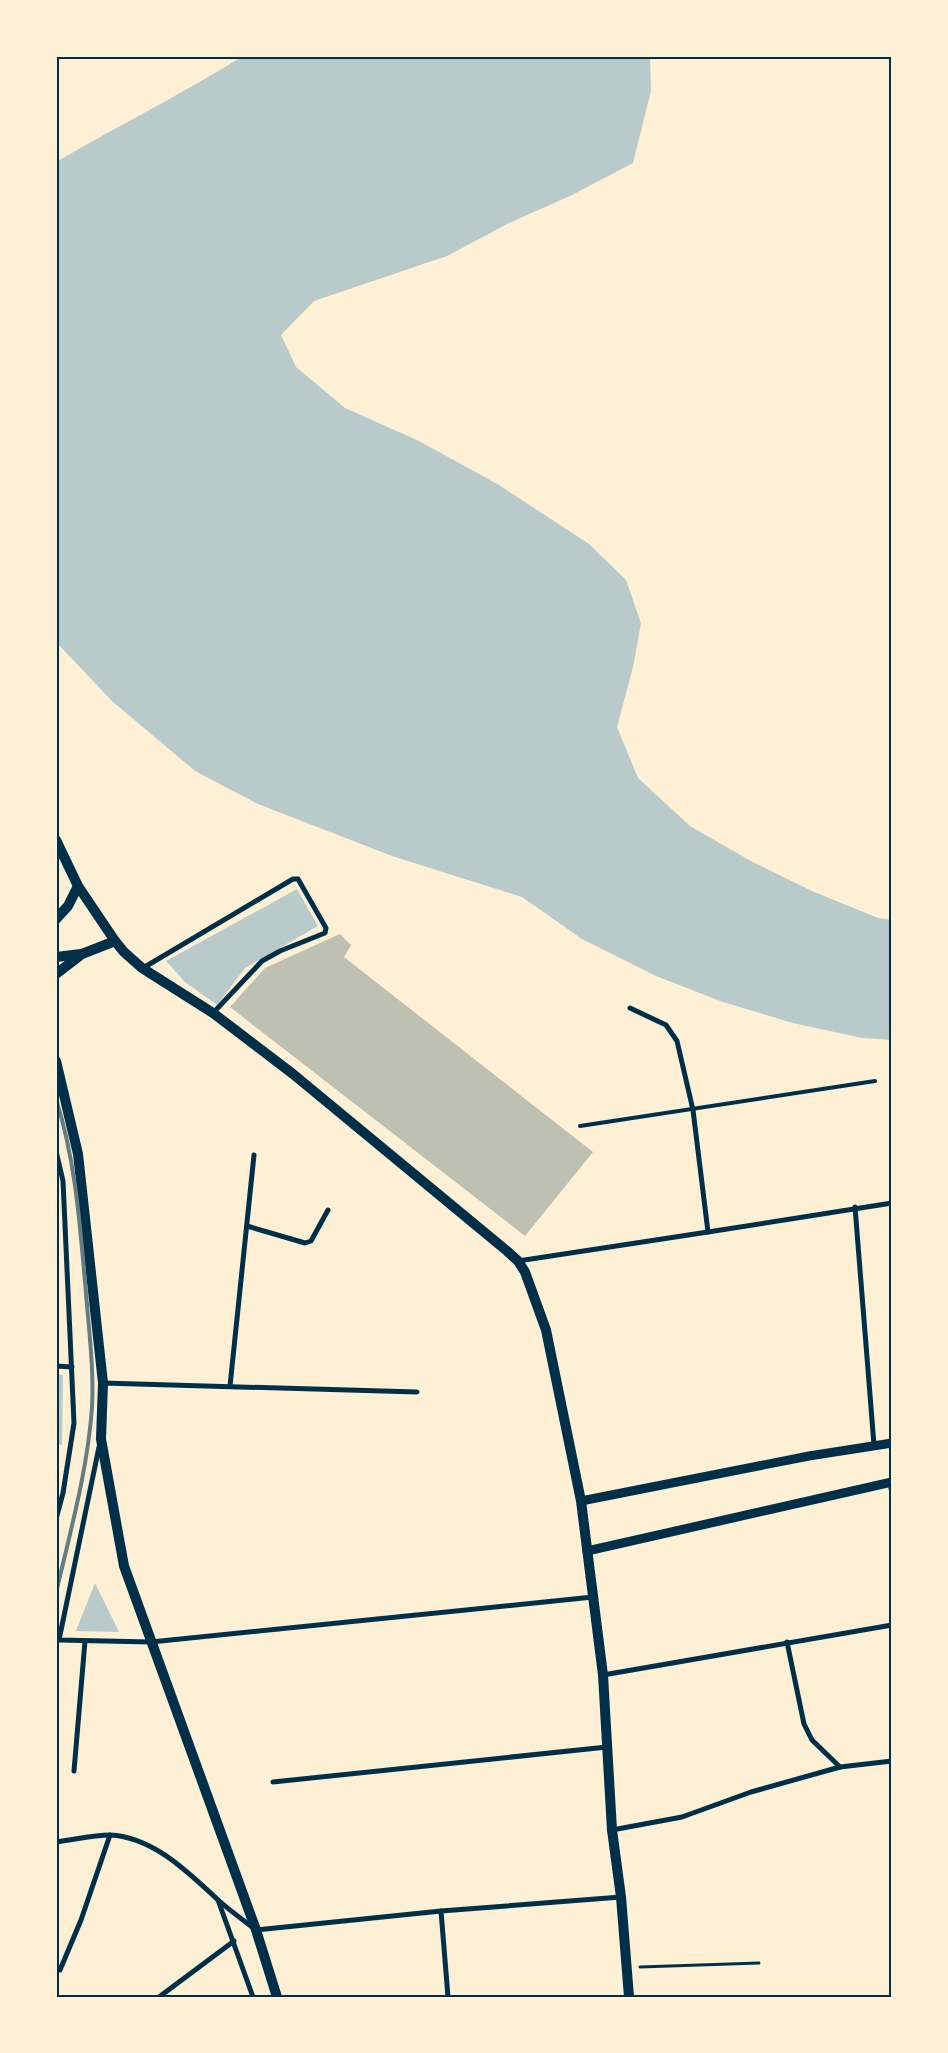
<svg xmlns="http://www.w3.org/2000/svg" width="948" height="2053" font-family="Helvetica,sans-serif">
<rect width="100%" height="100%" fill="#fdf0d5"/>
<g fill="#b9caca">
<path d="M243,56H650L651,91L633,163L572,195L509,223L447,256L314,301L281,335L296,367L345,408L419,441L499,485L589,544L626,580L641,623L633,667L617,727L638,778L690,826L749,860L812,891L878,918L892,920V1040L862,1038L793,1023L723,1002L656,976L582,939L522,897L392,856L258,804L195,771L112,701L56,642V162C118,126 182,94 243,56Z"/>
<polygon points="297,889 318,926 245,968 217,1005 185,982 166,961"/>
<polygon points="56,1374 63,1375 62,1445 56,1444"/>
<polygon points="95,1583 119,1632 76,1631"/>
</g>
<polygon fill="#bec0b2" points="340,934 351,945 344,957 593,1152 525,1236 230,1007 265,968"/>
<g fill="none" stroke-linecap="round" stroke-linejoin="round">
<polyline stroke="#003049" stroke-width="3" points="640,1967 759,1963"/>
<polyline stroke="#003049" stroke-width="4" points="580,1126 875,1081"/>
<g stroke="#003049" stroke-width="5">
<polyline points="143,968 293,879 298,879 326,928 325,933 280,951 262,961 213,1013"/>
<polyline points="630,1008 666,1025 677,1041 693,1110 708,1232"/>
<polyline points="56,1151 63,1181 74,1423 63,1493 56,1519"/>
<polyline points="855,1207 874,1445"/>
<polyline points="247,1226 305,1243 311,1241 328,1210"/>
<polyline points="518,1261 708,1232 892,1203"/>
<polyline points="56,1366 72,1367"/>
<polyline points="103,1383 417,1392"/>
<polyline points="230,1386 254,1155"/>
<polyline points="99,1447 59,1640 151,1642 593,1597"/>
<polyline points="890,1482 892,1494"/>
<polyline points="787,1642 804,1724 812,1740 840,1767"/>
<polyline points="603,1675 892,1625"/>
<polyline points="74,1771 85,1641"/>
<polyline points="273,1782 607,1747"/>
<polyline points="612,1830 682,1817 751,1792 840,1767 892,1761"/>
<path d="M56,1842C73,1840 93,1835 110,1835C153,1837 188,1872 217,1899C229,1910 243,1920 256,1930L441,1911L621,1897"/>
<polyline points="218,1900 253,1997"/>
<polyline points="441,1911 448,1997"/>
<polyline points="60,1970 81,1920 110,1835"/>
<polyline points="159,1997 234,1941"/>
</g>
<g stroke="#003049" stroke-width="9">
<polyline points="581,1501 809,1456 892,1443"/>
<polyline points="587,1551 892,1482"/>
</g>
<g stroke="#003049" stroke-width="10">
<polyline points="56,840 78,886 115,941 124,952 142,968 213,1013 293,1074 507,1251 518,1261 525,1272 546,1330 581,1501 603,1675 612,1830 621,1897 629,1997"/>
<polyline points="56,919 68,906 78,886"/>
<polyline points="56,957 81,954"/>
<polyline points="56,974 82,954 115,941"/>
<polyline points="56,1061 78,1154 103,1383 101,1439 124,1566 256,1930 277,1997"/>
</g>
<path stroke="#657d81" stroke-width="4" d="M56,1099C76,1162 80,1227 86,1293C89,1331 94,1369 92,1407C88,1468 70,1533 56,1593"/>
</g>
<rect width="948" height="2053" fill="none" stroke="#fdf0d5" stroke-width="115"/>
<rect x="58" y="58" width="832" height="1938" fill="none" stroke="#003049" stroke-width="2"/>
</svg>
